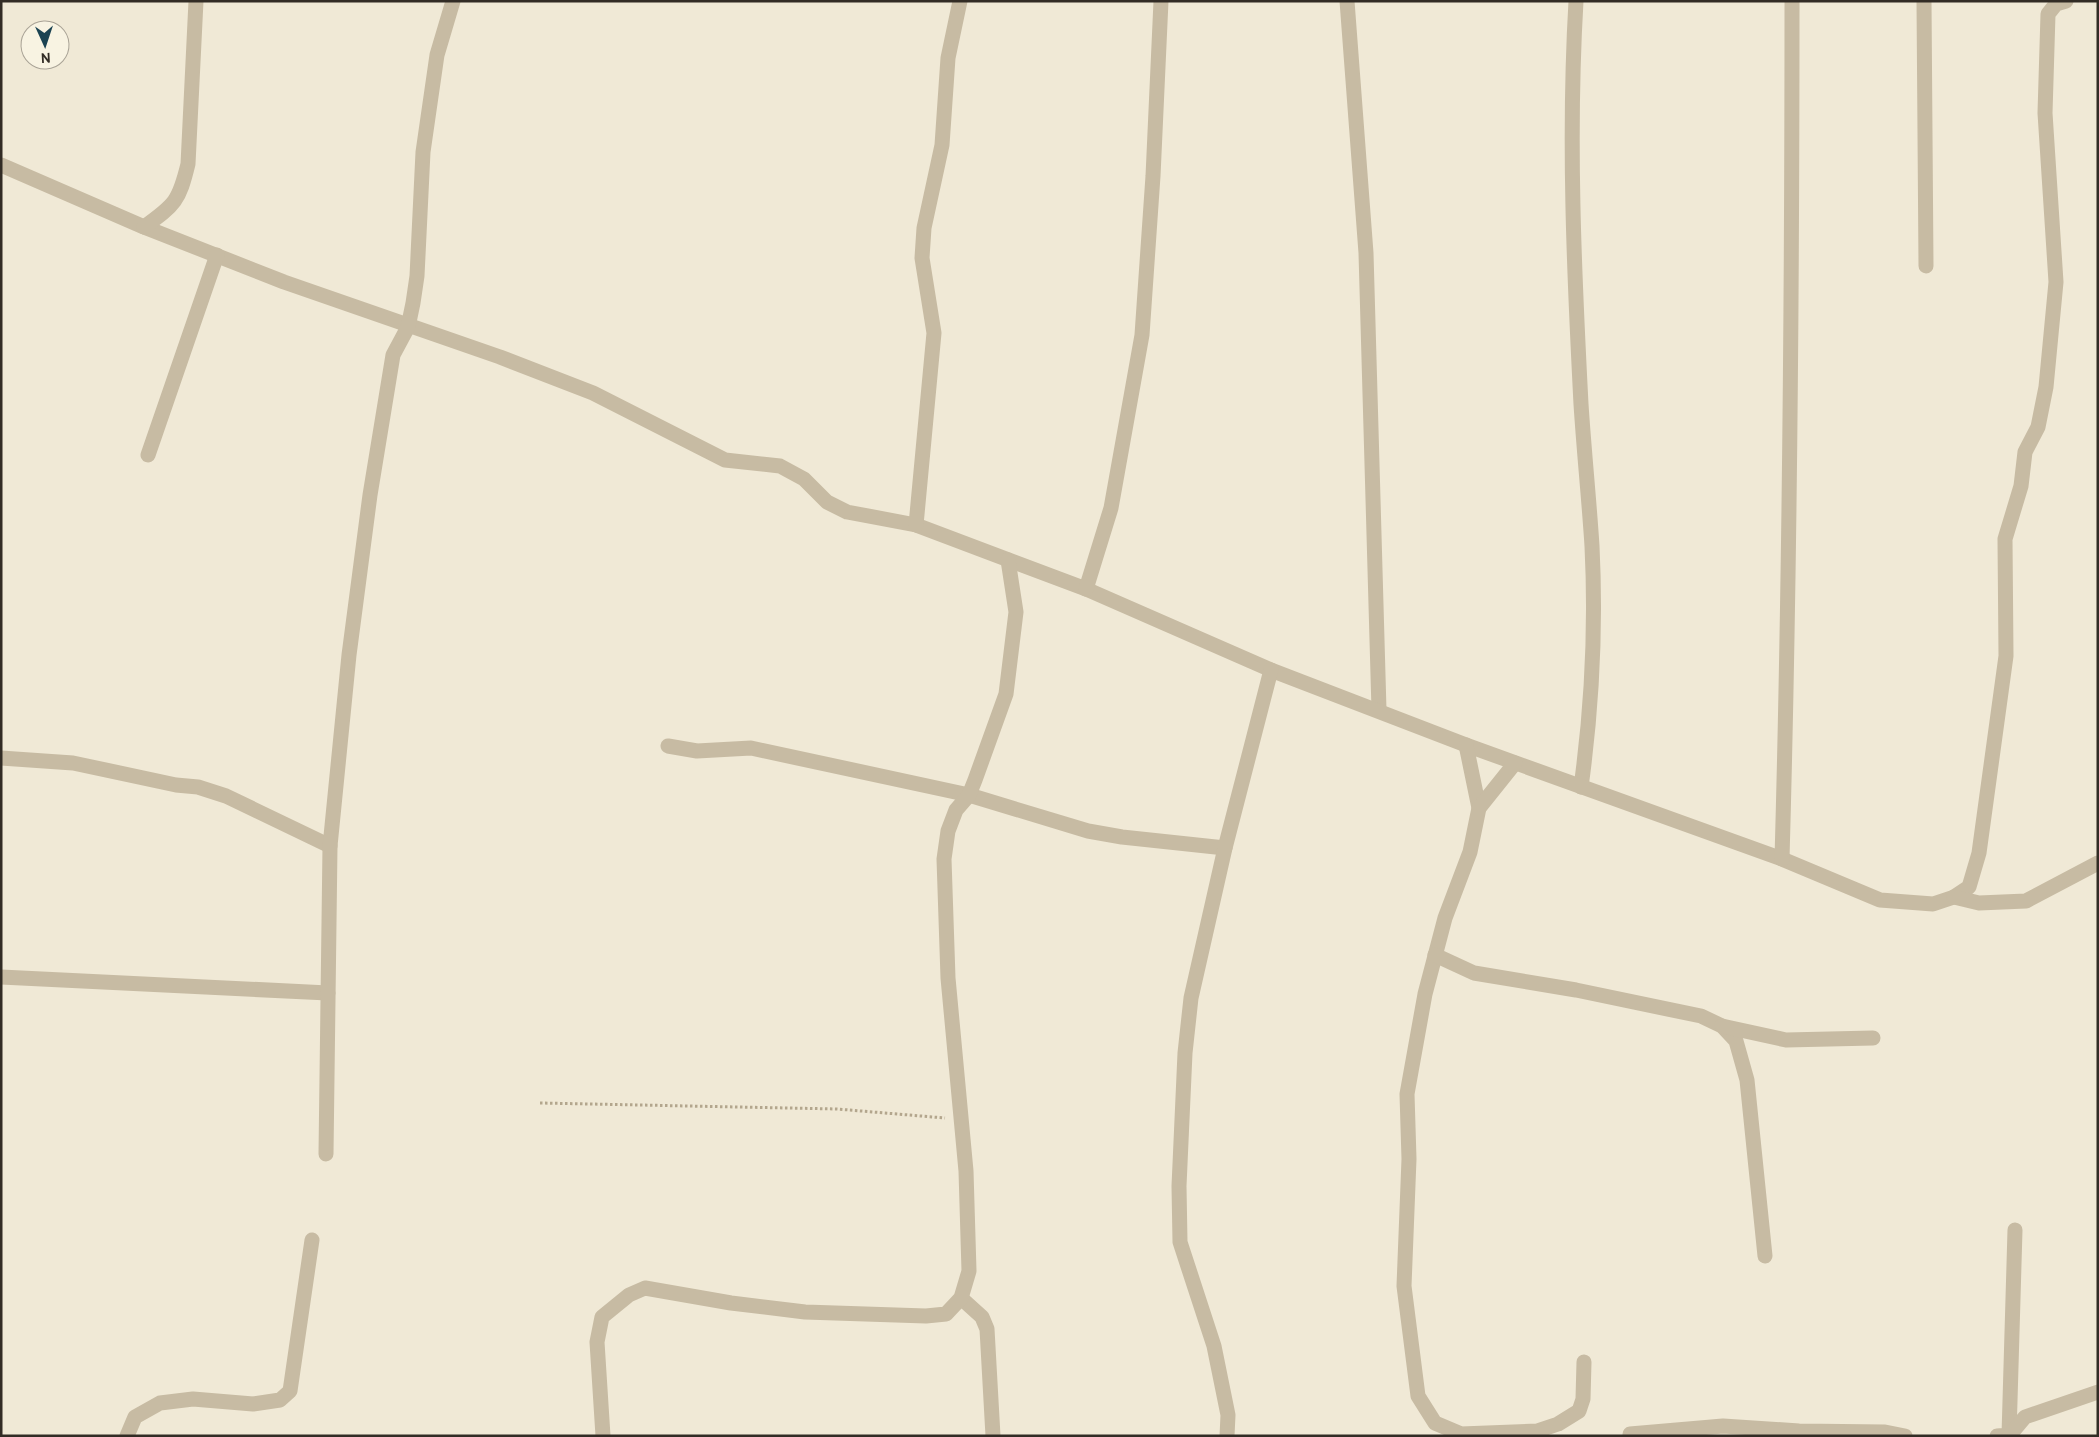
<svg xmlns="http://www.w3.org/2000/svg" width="2099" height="1437" font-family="Overpass,sans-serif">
<rect width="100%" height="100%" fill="#f0e9d6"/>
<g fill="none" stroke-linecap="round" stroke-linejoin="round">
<polyline stroke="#b3a68d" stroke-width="3" stroke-dasharray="2.5 2.5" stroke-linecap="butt" points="540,1103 837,1109 945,1118"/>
<g stroke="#c7bba3" stroke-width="15">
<polyline points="1347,1 1366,253 1379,710"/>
<path d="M1576,1C1568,136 1574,270 1581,404C1584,451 1589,499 1592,546C1596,626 1592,707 1581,787"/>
<polyline points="1924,1 1926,266"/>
<polyline points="1,165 144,227 284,282 500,357 593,393 725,460 780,466 804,479 827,502 847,512 916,525 1086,589 1271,670 1466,745 1782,859 1880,900 1933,904 1954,897 1969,887 1979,853 2006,656 2005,539 2021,486 2025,452 2038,427 2046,387 2056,282 2045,113 2048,14 2056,4 2066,1"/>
<path d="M144,227C175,205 179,201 188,164L196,1"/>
<polyline points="148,455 217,255"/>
<polyline points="916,525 934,333 922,258 924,228 942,145 948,58 960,1"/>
<polyline points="1086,589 1111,508 1142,335 1153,176 1161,1"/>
<polyline points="1466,745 1479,808"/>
<polyline points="668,746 697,751 751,748 969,795 1088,831 1122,837 1225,848"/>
<polyline points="1,758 73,763 176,785 198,787 226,796 330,846"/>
<polyline points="1515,763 1479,808 1470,852 1445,918 1425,994 1407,1094 1409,1159 1404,1286 1418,1396 1435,1423 1461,1434 1537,1431 1558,1424 1579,1411 1583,1399 1584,1362"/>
<path d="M1782,859C1790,573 1792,287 1792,1"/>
<polyline points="1954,897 1979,903 2026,901 2098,863"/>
<polyline points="1435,955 1474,973 1576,990 1701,1016 1722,1026 1736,1041 1747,1080 1765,1256"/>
<polyline points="1,977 328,993"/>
<polyline points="1722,1026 1786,1040 1873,1038"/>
<polyline points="326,1154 330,846 349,655 370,495 393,355 408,327 413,303 417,276 423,152 437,55 453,1"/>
<polyline points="961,1298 982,1317 987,1329 993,1436"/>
<polyline points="1630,1434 1723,1426 1799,1431 1885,1432 1905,1436"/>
<polyline points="127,1436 135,1417 160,1403 193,1399 253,1404 280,1400 290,1391 312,1240"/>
<polyline points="603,1436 597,1342 602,1317 629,1295 645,1288 731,1303 805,1312 926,1316 946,1314 961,1298 969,1271 966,1171 948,978 944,859 948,831 956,810 969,795 975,780 1006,694 1016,612 1008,560"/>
<polyline points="1227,1436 1228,1415 1214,1346 1180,1242 1179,1186 1185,1053 1191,998 1225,848 1271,670"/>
<polyline points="1997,1436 2009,1435 2015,1230"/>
<polyline points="2009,1436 2025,1417 2098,1392"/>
</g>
</g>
<rect width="2099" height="1437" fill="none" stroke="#322c25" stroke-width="5"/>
<g transform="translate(45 45) rotate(177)"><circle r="24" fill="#f8f3e2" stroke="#a9a396"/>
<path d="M0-4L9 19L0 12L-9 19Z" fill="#1b4352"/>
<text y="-8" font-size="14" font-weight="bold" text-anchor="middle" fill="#322c25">N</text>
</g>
</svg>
